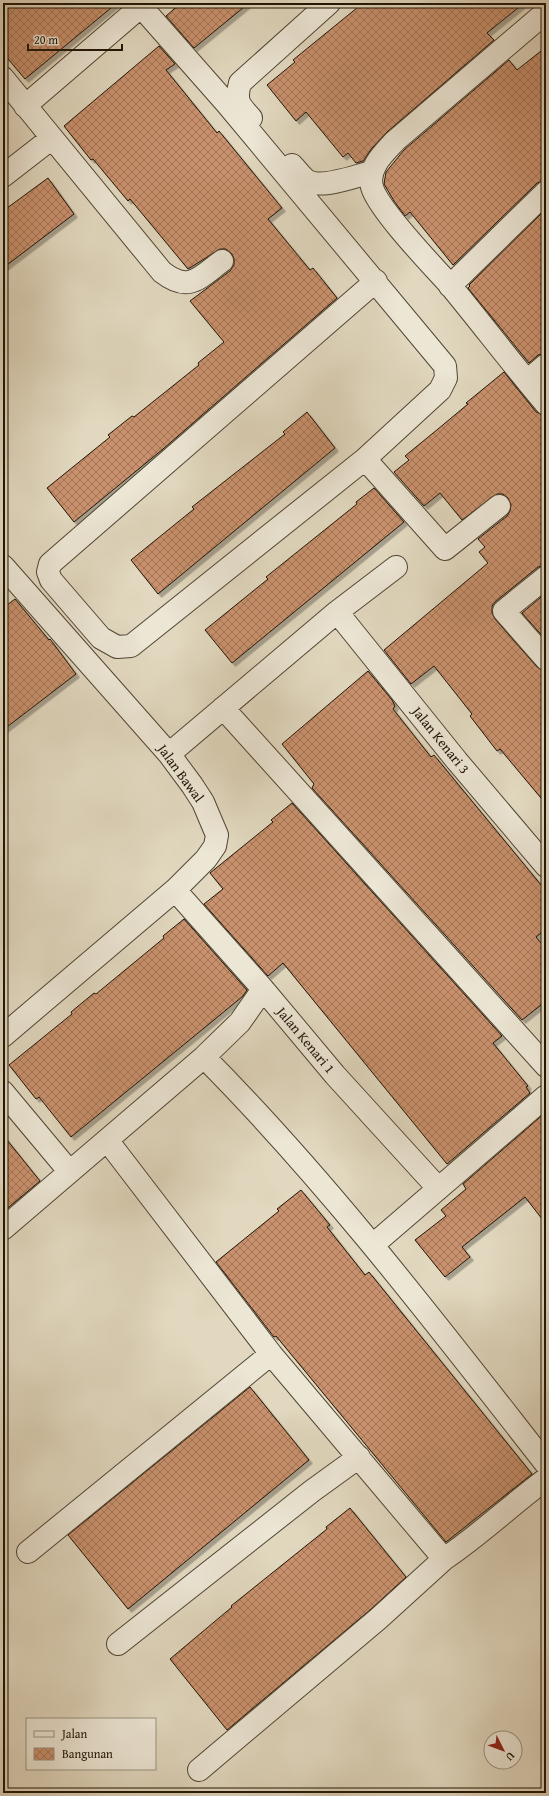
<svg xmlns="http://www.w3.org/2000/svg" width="549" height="1796" viewBox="0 0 549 1796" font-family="'Gentium Book Plus',serif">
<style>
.building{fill:url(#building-cross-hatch);stroke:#1f1405;filter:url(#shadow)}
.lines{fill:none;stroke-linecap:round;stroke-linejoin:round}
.minor-casing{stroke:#504534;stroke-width:24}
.minor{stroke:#ece6d5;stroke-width:22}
.labels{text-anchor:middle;stroke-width:3;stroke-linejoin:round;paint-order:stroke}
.street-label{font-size:14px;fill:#1f1405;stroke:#ece6d5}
</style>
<defs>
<pattern id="building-cross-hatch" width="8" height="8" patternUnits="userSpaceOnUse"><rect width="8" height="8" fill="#c9916d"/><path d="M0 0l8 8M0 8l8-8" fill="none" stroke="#a37558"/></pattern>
<filter id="shadow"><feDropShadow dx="3.5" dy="3.5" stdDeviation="0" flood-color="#0004"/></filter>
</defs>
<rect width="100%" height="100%" fill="#e1d8bf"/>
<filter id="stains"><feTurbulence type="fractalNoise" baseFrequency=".005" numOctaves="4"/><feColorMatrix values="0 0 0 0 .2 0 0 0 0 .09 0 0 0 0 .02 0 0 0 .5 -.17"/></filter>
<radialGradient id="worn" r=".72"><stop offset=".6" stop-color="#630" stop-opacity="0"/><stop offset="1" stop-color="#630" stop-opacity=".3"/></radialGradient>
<path class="building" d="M3,3H117L25,79L3,53Z
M181,3H249L194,48L166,16Z
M363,3H524L487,33L494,40L387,132L372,148L363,161L356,163L348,153L343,157L306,112L296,121L267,85L295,62L293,60Z
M159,46L175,64L166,70L217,133L219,131L282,208L268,219L310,270L313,268L337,298L163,449L74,522L47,488L110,437L108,435L132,416L134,417L199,365L198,363L224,342L190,301L230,271L234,265V259L232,254L226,249H220L188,269L130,199L128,201L93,159L91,160L64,126Z
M546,47V180L537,183L453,265L410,212L405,216L394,201L384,184L386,172L404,150L509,60L517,70Z
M48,178L74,214L3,268V211Z
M546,209V353L538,355L529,363L468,288L470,286L469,285Z
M504,372L536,412L546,416V565L538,567L496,601L492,606V613L495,619L537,667L546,671V804L500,749L497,751L470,716L472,714L434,666L411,684L384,650L488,563L479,552L485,547L478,539L507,516L510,511L511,505L508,498L503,494H497L462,520L440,493L424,506L394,472L409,460L405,456L438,429L468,404L466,403Z
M307,412L335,448L158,594L131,560L194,509L192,507L285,434L283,432Z
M374,488L404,522L232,663L205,630L268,579L266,577L357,504L356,502Z
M546,593V640L522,613Z
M15,599L49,640L50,639L76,674L3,730V608Z
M368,671L392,700L395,706L393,709L431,757L434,755L546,891V929L536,937L546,949V1001L522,1020L312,788L314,784L282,744Z
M292,803L502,1036L493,1043L528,1086L526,1087L530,1093L447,1164L283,963L268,976L204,904L223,889L210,873L273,822L271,820Z
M184,919L247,990L243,996L220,1015L71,1137L39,1097L36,1099L9,1065L72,1014L71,1012L94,993L96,994L164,938L163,936Z
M546,1112V1224L525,1197L462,1247L470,1257L445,1277L415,1240L446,1216L441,1210L466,1189L463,1184Z
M3,1135L40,1181L3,1212Z
M301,1190L330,1225L327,1227L365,1275L369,1272L532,1474L446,1542L276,1336L274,1337L216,1262L279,1211L277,1209Z
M250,1387L309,1460L128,1609L68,1535Z
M350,1508L406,1577L370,1610L227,1730L170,1659L232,1607L231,1606L327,1529L326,1527Z"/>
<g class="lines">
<defs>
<path id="minor" d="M138,3L227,104L445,366L446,378L440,390L365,459L131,646L117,647L101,638L51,580L48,572L50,564L376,281
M546,12L395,141C384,153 367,168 372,187C378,209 431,264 449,284C482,324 513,365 546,404
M3,78L162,272C189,293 199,278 222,261
M25,106L145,3
M251,118C239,105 235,101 240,83L329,3
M292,165C296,169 300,175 305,179C319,191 354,176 372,172
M3,176L52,138
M450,286L546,192
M527,381L546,365
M365,459L445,549L499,506
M3,566L169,754L192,785L203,802L217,835L215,846L206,859L175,890L3,1036
M546,577L504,611L546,659
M337,612L457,761L546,866
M223,708L546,1066
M169,754L337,612L396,567
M175,890L263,989L335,1075L438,1188
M204,1057C329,1183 437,1325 546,1464
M3,1092L69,1171
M107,1140L271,1354
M3,1229L204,1057L240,1022L263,989
M374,1244L546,1096
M28,1552L271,1354L444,1559C480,1535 511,1505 546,1479
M118,1644L312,1491L359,1457
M199,1770L378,1619L444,1559"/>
</defs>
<use href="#minor" class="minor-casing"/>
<use href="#minor" class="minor"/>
</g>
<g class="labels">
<g class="street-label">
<text transform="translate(441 740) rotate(51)" y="5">Jalan Kenari 3</text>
<text transform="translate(181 773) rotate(54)" y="5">Jalan Bawal</text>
<text transform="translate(306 1040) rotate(50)" y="5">Jalan Kenari 1</text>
</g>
</g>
<rect width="549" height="1796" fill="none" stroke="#e1d8bf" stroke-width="16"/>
<rect x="4" y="4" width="541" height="1788" fill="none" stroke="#1f1405" stroke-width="2"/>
<rect x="8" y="8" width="533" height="1780" fill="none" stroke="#1f1405"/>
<rect x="26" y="1718" width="130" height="52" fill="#ece6d5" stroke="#9a9282"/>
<rect x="34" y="1731" width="20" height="6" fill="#ece6d5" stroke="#9a9282"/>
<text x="62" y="1738" font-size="12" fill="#1f1405">Jalan</text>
<rect x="34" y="1748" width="20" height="12" fill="url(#building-cross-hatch)" stroke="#9a9282"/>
<text x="62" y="1758" font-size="12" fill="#1f1405">Bangunan</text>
<g transform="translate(503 1750) rotate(132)"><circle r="19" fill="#ece6d5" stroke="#9a9282"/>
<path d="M0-3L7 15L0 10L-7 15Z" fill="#8f2418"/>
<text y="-6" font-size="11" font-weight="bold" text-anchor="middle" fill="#1f1405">U</text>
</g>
<path d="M28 44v6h94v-6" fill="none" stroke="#1f1405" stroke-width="2"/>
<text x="34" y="44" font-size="12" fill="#1f1405" stroke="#ece6d5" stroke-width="3" paint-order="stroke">20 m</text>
<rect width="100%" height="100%" filter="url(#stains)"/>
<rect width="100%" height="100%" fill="url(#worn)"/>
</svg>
